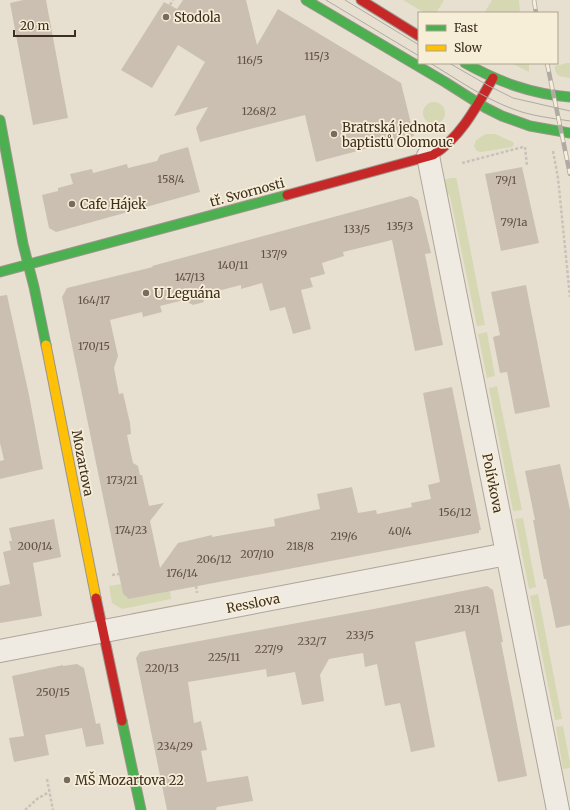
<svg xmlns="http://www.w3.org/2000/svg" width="570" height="810" viewBox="0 0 570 810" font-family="Merriweather,serif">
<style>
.green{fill:#d6d7b3}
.building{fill:#cbbfb2}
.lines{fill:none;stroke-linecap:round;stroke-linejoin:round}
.street-casing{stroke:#ada599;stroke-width:24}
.fast-casing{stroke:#9c958a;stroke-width:11}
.slow-casing{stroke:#9c958a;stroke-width:11}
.jam-casing{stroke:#9c958a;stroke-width:11}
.path{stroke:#c8c2b9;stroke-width:2.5;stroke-dasharray:3 2;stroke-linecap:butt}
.street{stroke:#efebe3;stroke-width:22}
.fast{stroke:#4caf50;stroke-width:9}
.slow{stroke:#ffc107;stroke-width:9}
.jam{stroke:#c62828;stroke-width:9}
.tram{stroke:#afaaa2;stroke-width:1}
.rail-casing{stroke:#afaaa2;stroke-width:4.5}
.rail{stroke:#f7eed8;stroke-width:3;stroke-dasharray:9;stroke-linecap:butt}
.poi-dot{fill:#786c5e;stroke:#f7eed8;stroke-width:1.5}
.labels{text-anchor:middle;stroke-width:3.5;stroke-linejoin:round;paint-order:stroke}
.number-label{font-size:11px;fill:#605244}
.poi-label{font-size:13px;fill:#3d2e20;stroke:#f7eed8;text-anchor:start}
.street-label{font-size:13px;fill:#3d2e20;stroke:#f7eed8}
</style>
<rect width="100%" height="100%" fill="#e7e0d1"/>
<path class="green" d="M403,0H444L436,13H425Z
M492,0H519L520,13H484Z
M511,63H529V72Z
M567,63H570V78C561,76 554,77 555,66Z
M423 113a11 11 0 1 1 22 0a11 11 0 1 1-22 0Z
M486,134H495L513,142L514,144L512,147L481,152L477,151L474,146L476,140Z
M451,178H456L457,181L485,325L477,326L450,196L443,190L440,181Z
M487,332L495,376L487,378L478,334Z
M497,386L522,510L513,511L489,388Z
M523,518L536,587L529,589L515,519Z
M121,584L123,594L129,599L170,591L171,599L122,609L112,603L109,586Z
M538,594L562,719L555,720L530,596Z
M196,601L197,605L132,617L131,613Z
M563,726L570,763V768L563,769L556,727Z"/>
<path class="building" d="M23,0H46L68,118L33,125L10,3Z
M183,0H246L257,45L278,9L401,83L414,136L316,162L305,115L200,142L196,128L208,107L174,116L205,62L178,45L152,88L121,70L164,2L177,9Z
M188,147L200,192L56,232L49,228L42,195L58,191V188L73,184L70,174L92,169L93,173L127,164L128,168L157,161L160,155Z
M522,167L539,243L501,251L485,174Z
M411,196L418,200L431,253L425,254L443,345L415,351L392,240L343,252L344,256L322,263L325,274L310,278L313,287L301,290L311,329L293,334L285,307L270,311L262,283L241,289V285L202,295L204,302L193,305L184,300L160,306L162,312L143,317L142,312L110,320L118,356L114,368L119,394L123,393L130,423L131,434L127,435L131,454L133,463L138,466L140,475H142L149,506L164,503L150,521L160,568L178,543L212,535V537L275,526L274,519L320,509L317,494L352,487L358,513L376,510L377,514L412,507L411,503L431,499L428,485L440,482L423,393L452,387L481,530H479V533L129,599L123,594L62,297L67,288L153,267L152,266Z
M526,285L550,407L515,414L507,372L500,373L493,337L500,335L491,292Z
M7,295L29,395L43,469L0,479V461L4,460L0,443V296Z
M560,464L570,510V625L556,628L546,579H544L533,520H535L525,471Z
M54,519L61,557L33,563L42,616L0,623V586L10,584L3,552L11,550L9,541H12L9,528Z
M487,586L493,590L503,642H501L527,776L498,782L465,631L415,642L435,747L411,752L400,703L385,706L377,664L365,667L363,653L329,659L320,675L324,701L302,705L295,672L267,677L266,669L188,682L194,723L201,721L207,750L201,751L207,782L248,776L253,801L217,807L216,810H167L136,658L140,652L384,607Z
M77,664L84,668L96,724L100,723L104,744L86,747L82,728L45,735L49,755L14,762L9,738L24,736L12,676L63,665V666Z"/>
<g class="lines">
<defs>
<path id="street" d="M428,156L558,810
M0,651L507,554"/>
<path id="fast" d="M306,0L445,82L486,108L502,116L530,126L570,133
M465,63C499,82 531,94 570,97
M0,120L23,244L34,287L46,345
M0,272L287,195
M122,721L141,810"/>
<path id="slow" d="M46,345L96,598"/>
<path id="jam" d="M361,0L419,36
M287,195L433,155C461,137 477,106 493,78
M96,598L122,721"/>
</defs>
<use href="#street" class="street-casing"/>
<use href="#fast" class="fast-casing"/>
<use href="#slow" class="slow-casing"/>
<use href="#jam" class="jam-casing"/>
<path class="path" d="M170,5L173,0
M525,147L527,166
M553,151L558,178L570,297
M462,163L523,147
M112,575L119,574
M196,586L197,593
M47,779L53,810
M25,810L37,799L49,792"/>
<use href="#street" class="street"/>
<use href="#fast" class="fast"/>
<use href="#slow" class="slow"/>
<use href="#jam" class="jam"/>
<path class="tram" d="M326,0L419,56
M345,0L419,45
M430,63C457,79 483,98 513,109C531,116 551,118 570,121
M449,63L489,86L513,98L570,111"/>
<defs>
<path id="rail" d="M534,0L536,13
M547,63L570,174"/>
</defs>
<use href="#rail" class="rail-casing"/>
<use href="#rail" class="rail"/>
</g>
<g class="poi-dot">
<circle cx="166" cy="17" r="4"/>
<circle cx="334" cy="134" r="4"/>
<circle cx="72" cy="204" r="4"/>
<circle cx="146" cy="293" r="4"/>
<circle cx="67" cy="780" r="4"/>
</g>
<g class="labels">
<g class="number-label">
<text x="317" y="60">115/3</text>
<text x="250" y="64">116/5</text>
<text x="259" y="115">1268/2</text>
<text x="171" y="183">158/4</text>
<text x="506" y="184">79/1</text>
<text x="514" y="226">79/1a</text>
<text x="400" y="230">135/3</text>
<text x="357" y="233">133/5</text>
<text x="274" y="258">137/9</text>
<text x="233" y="269">140/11</text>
<text x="190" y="281">147/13</text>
<text x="94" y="304">164/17</text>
<text x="94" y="350">170/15</text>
<text x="122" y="484">173/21</text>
<text x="455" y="516">156/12</text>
<text x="131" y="534">174/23</text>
<text x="400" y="535">40/4</text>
<text x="344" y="540">219/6</text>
<text x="35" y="550">200/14</text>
<text x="300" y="550">218/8</text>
<text x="257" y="558">207/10</text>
<text x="214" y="563">206/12</text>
<text x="182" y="577">176/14</text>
<text x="467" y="613">213/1</text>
<text x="360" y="639">233/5</text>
<text x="312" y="645">232/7</text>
<text x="269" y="653">227/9</text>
<text x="224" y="661">225/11</text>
<text x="162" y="672">220/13</text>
<text x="53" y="696">250/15</text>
<text x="175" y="750">234/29</text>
</g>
<g class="poi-label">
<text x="174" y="22">Stodola</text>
<text x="342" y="132">Bratrská jednota<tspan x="342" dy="15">baptistů Olomouc</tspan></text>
<text x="80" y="209">Cafe Hájek</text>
<text x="154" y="298">U Leguána</text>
<text x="75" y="785">MŠ Mozartova 22</text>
</g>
<g class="street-label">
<text transform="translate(247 192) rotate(-15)" y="5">tř. Svornosti</text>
<text transform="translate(83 463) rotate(79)" y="5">Mozartova</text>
<text transform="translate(493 483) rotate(79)" y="5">Polívkova</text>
<text transform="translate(253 603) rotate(-11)" y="5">Resslova</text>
</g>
</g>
<rect x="418" y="12" width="140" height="52" fill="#f7eed8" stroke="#ada18e"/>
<rect x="426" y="25" width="20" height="6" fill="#4caf50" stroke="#ada18e"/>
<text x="454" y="32" font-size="12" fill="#3d2e20">Fast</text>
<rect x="426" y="45" width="20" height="6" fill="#ffc107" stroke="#ada18e"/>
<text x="454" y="52" font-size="12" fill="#3d2e20">Slow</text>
<path d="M14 30v6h61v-6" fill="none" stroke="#3d2e20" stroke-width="2"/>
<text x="20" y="30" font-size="12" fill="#3d2e20" stroke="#f7eed8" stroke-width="3" paint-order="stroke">20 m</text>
</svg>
